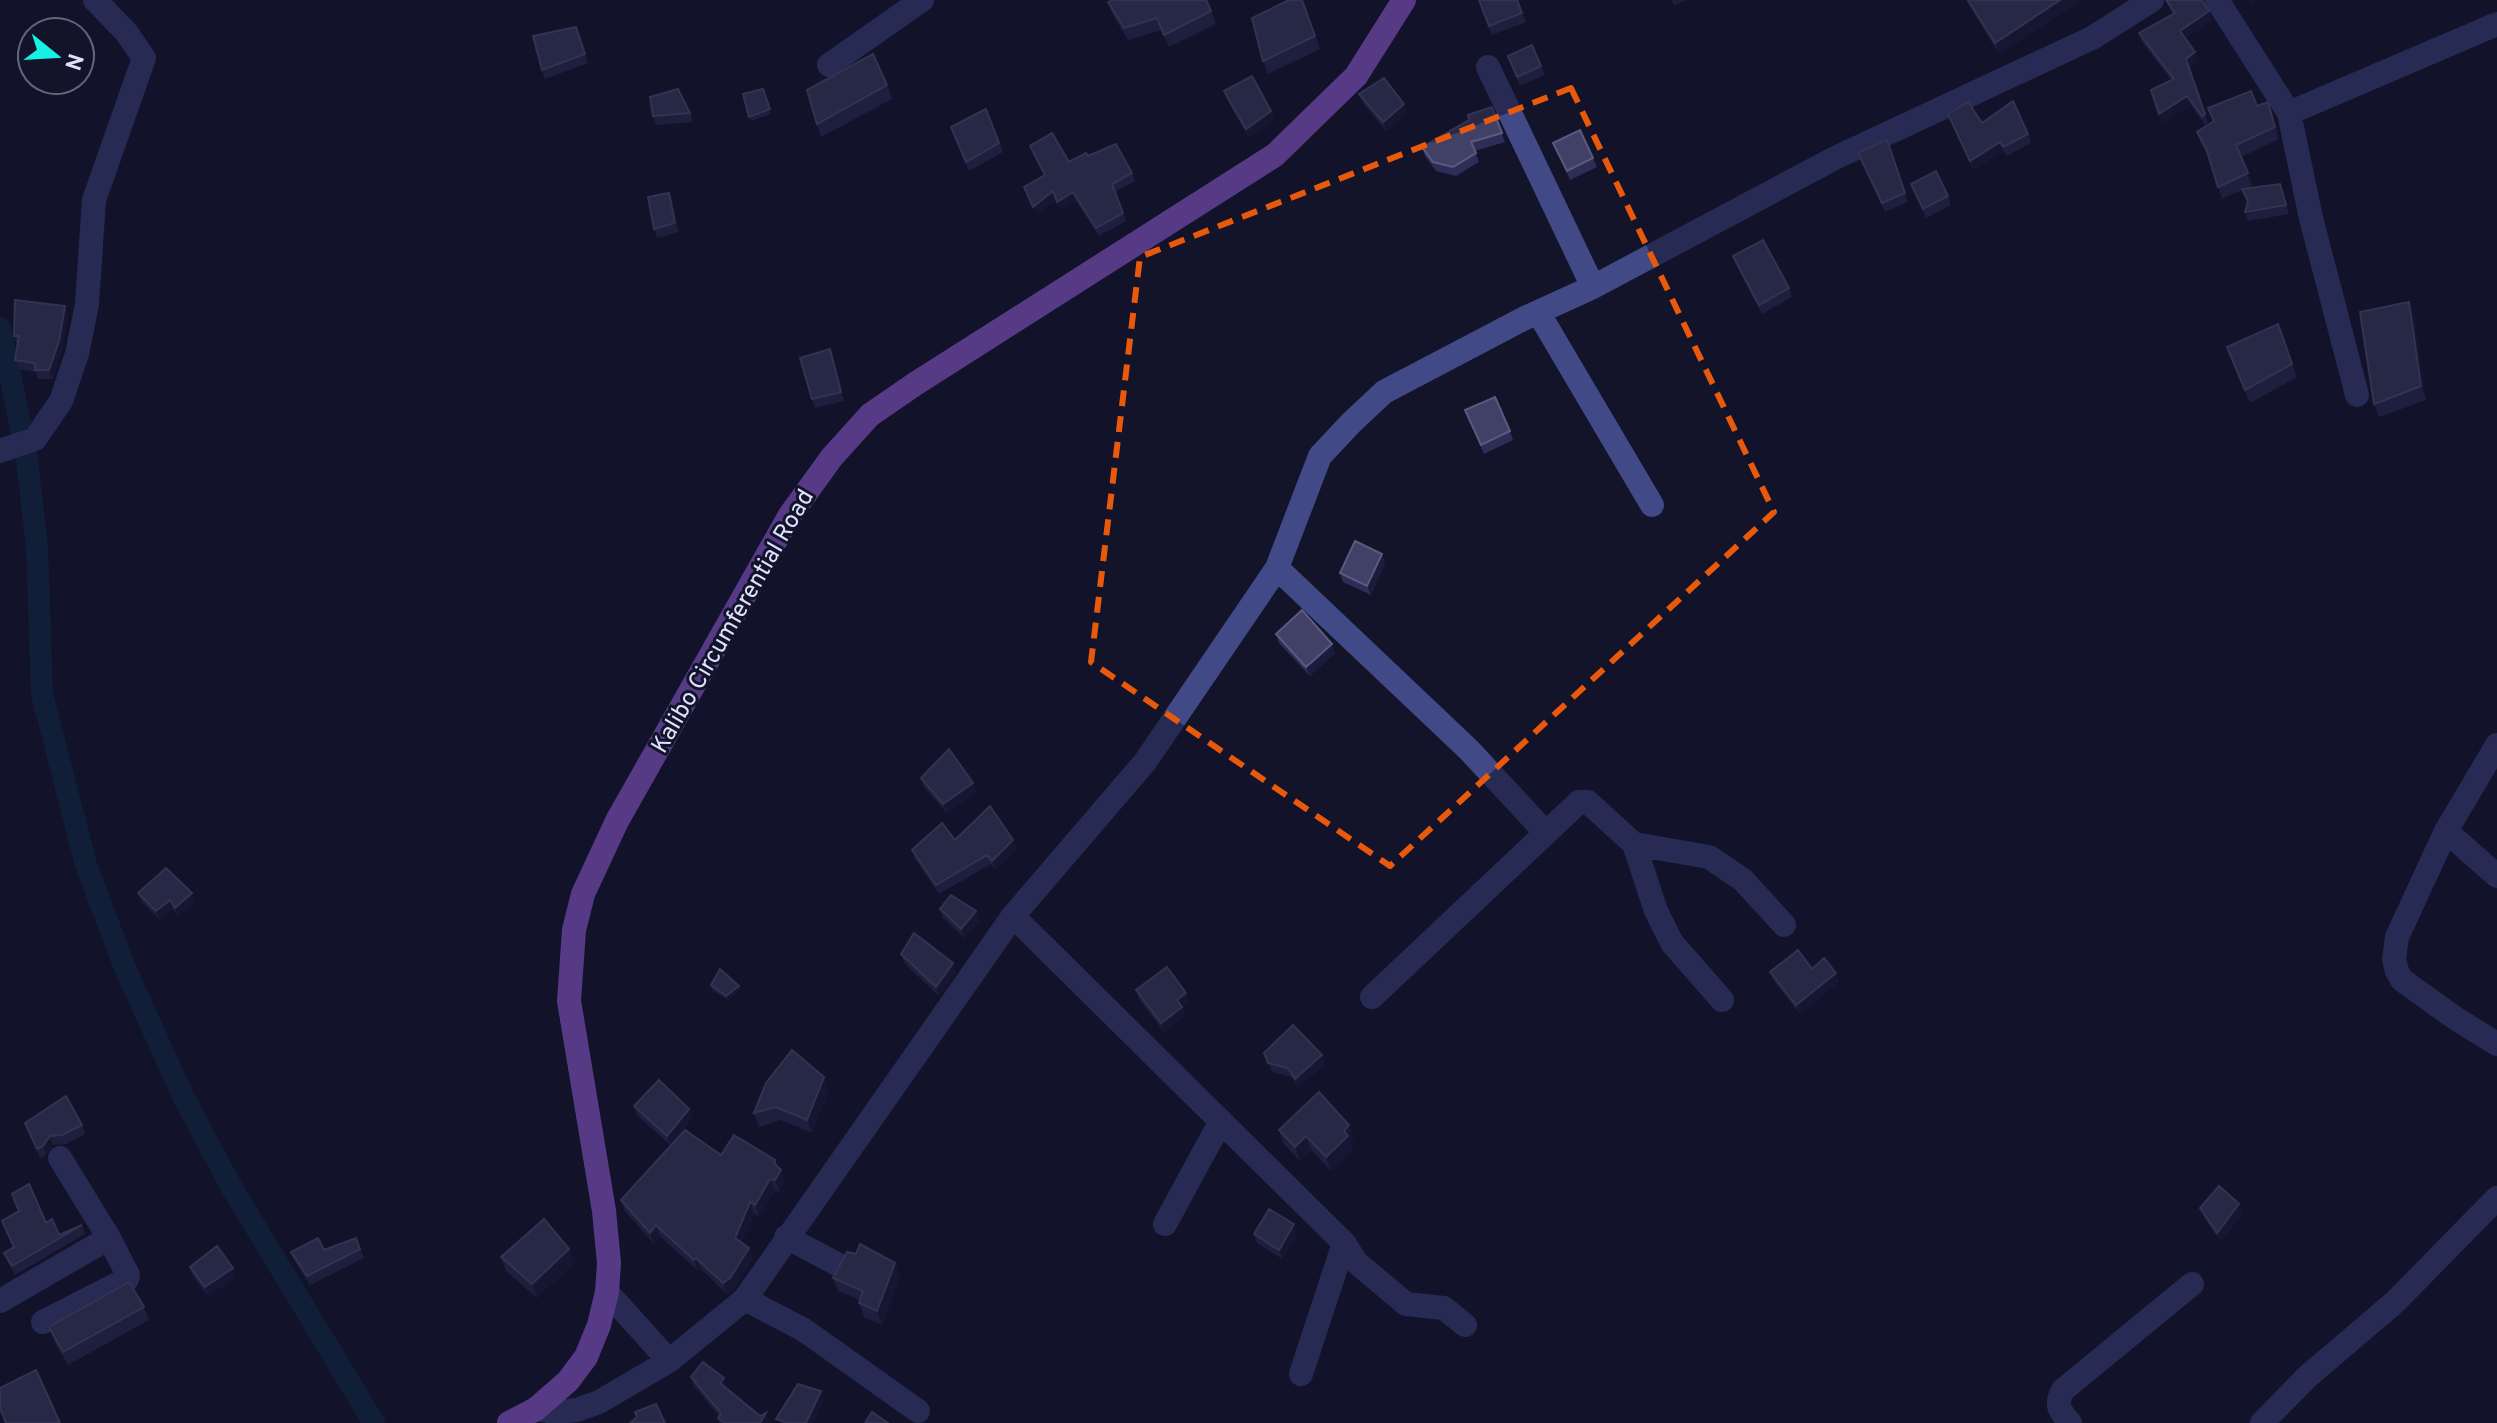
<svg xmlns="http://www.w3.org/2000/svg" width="2497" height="1423" viewBox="0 0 2497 1423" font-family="Overpass,sans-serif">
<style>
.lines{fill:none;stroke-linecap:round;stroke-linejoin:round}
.canal{stroke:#0f2d48;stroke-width:22}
.minor{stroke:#414a86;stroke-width:24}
.major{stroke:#ab6cf6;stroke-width:24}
.wall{fill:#2e2d57}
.shaded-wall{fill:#1b1b3d}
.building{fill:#414168;stroke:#5a5a80;stroke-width:2}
.marked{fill:none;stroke:#e8590c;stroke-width:6;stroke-dasharray:16 10;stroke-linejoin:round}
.labels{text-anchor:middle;stroke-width:6;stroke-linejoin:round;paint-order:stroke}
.street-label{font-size:24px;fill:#dee0fd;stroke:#13132a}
</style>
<rect width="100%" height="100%" fill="#13132a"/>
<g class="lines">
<path class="canal" d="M0,328L23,437
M26,453L37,546L42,694L86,865L125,968L184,1098L232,1188L374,1423"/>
<path class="minor" d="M2217,0L2289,113L2311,218L2357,395
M829,65L922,0
M1488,67L1593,287
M2289,113L2497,24
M1538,312L1652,505
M0,451L35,439L61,401L77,354L87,304L94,200L144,58L126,32L95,0
M1277,568L1469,750L1546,833L1579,802H1588L1634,844L1709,857L1743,880L1784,925
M2497,745L2446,831L2397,937L2394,959L2397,971L2402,980L2455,1018L2497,1044
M2446,831L2497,876
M1634,844L1656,911L1672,943L1722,1000
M1013,916L1344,1243L1356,1262L1406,1304L1444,1308L1465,1325
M1372,997L1546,833
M1165,1224L1221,1121
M786,1237L837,1264
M607,1292L669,1361
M745,1299L804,1330L918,1411
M0,1301L109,1238
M43,1322L127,1279L128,1275L109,1238L60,1158
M1301,1374L1344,1243
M536,1409L555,1412L577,1410L599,1402L669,1361L745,1299L1013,916L1145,762L1277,568L1320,456L1351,423L1384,392L1527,317L1593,287L1835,158L2092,38L2152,0
M2070,1423C2059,1410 2055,1405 2063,1390L2192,1284
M2262,1423L2307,1377L2395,1302L2497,1198"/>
<path class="major" d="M509,1423L536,1409L568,1381L586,1357L599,1325L607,1292L609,1263L604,1211L569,1001L574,930L583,894L617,821L790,515L832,457L870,415L915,384L1275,155L1356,76L1404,0"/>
</g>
<path class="wall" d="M1302,0L1320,49L1268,74L1263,61Z
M1479,0H1517L1526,22L1492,35Z
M1672,0H1687L1674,5Z
M1966,0H2083L1999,54Z
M2165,0H2202L2212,20L2185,39L2198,61L2189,68L2208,123L2205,125L2191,105L2163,123L2171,80L2142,42L2139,33L2173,14Z
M1108,2L1211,11L1216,24L1169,47L1162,30L1128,40L1113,15Z
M576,27L588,63L545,79L542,70Z
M1508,56L1541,66L1545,75L1520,86Z
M887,85L892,99L821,137L817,124Z
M763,89L771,114L751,121L743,94Z
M1224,91L1271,111L1274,120L1249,138L1227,100Z
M1359,94L1404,104L1407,113L1386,131L1363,103Z
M2268,102L2279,139L2241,157L2252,185L2246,188L2280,184L2289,214L2248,221L2245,212L2248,203L2242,190L2222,199L2209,157L2201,144L2197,132Z
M1492,107L1505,142L1475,151L1479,162L1456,176L1436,171L1425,156L1422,147Z
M986,109L1003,152L969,171L951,127Z
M690,113L693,122L656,125L653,116Z
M1948,114L2028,134L2031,143L2007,156L2004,151L1973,170Z
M1887,140L1908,202L1885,212L1858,153Z
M1553,143L1593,158L1597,167L1570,180Z
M1030,146L1069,162L1088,156L1132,173L1135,181L1115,192L1126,221L1099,236L1076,201L1060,210L1056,200L1037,215L1024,187L1044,176Z
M1911,184L1948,196L1951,205L1926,218Z
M669,193L673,202L679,232L657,238L654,229Z
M1733,256L1789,288L1792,297L1762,314L1736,265Z
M2409,302L2414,315L2426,400L2379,417L2374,404Z
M68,315L62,350L53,379H38L36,372L19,369L15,360L17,344L14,336Z
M2278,324L2297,377L2250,403L2227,347Z
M830,349L844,401L815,408L812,399Z
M1465,410L1510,431L1513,440L1484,454Z
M1382,554L1385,563L1371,595L1343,582L1340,573Z
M1276,634L1335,653L1310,676L1279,643Z
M921,778L977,792L947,813L924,787Z
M955,840L1017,849L995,870L991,864L939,894L915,859L912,850Z
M138,893L196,902L178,917L173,909L160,920L142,902Z
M940,909L980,920L964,938L943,918Z
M901,954L953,963L956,972L939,996L904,963Z
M1812,969L1836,973L1839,982L1800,1014L1774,981L1770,972Z
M711,985L739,986L740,990L728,1000L712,990Z
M1136,990L1189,1002L1182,1007L1185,1016L1164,1032L1139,999Z
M1264,1053L1325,1064L1298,1088L1292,1077L1272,1072Z
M829,1090L812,1133L781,1120L759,1127L754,1113Z
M634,1106L689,1109L692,1118L670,1145L637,1115Z
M25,1123L82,1125L85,1134L66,1144L53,1145L46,1155L40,1158Z
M1349,1125L1354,1138L1351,1142L1353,1149L1331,1171L1311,1150L1300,1161L1284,1144L1279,1130Z
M721,1155L775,1160L785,1181L779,1192L775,1190L759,1217L754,1214L742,1242L753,1259L734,1289L727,1294L701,1269L698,1271L660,1236L654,1244L625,1211L621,1200Z
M2239,1204L2243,1213L2221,1242L2204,1217L2200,1208Z
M46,1223L59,1235L82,1225L85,1234L15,1275L8,1262L4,1253Z
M1298,1233L1282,1259L1257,1243L1254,1234Z
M356,1238L364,1258L310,1285L295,1261L291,1252L324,1250Z
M501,1257L574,1263L537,1298L506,1271Z
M895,1263L900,1277L882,1325L864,1317L859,1303L860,1300L838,1291L833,1278Z
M190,1267L236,1277L208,1296L193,1276Z
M144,1307L149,1320L68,1365L54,1341L49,1327Z
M691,1377L727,1387L726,1388L760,1416L769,1422L768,1423H719L718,1418L719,1416L694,1386Z"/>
<path class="shaded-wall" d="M2060,0H2083L1999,54L1995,43Z
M2249,0H2261L2251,6Z
M2209,11L2212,20L2183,40L2180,31Z
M2195,52L2198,61L2189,68L2208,123L2186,59Z
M2187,96L2191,105L2163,123L2159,114Z
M1404,104L1407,113L1386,131L1383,122Z
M1271,111L1274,120L1249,138L1246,129Z
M2000,142L2004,151L1973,170L1970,161Z
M1053,191L1056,200L1037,215L1033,207Z
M1073,192L1076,201L1060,210L1057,202Z
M669,193L673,202L679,232L675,223Z
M2409,302L2414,315L2426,400L2421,386Z
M65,306L68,315L62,350L53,379L49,370Z
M1382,554L1385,563L1371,595L1367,586Z
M1332,644L1335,653L1310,676L1306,667Z
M973,783L977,792L947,813L943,804Z
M1013,840L1017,849L995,870L992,861Z
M192,893L196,902L178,917L175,908Z
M170,900L173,909L160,920L156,911Z
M976,911L980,920L964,938L961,929Z
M953,963L956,972L939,996L936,987Z
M1836,973L1839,982L1800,1014L1796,1005Z
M739,986L740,990L728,1000L726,996Z
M1186,993L1189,1002L1180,1009L1177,1000Z
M1182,1007L1185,1016L1164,1032L1161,1023Z
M1322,1055L1325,1064L1298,1088L1295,1079Z
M824,1077L829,1090L812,1133L807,1120Z
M689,1109L692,1118L670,1145L667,1136Z
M1349,1125L1354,1138L1351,1142L1353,1149L1331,1171L1326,1157L1344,1131Z
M50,1136L53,1145L46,1155L43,1146Z
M1306,1136L1311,1150L1300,1161L1295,1147Z
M781,1170L785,1181L779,1192L775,1180Z
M770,1179L775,1190L759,1217L755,1205Z
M750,1202L754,1214L739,1249L735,1238Z
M2239,1204L2243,1213L2221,1242L2217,1233Z
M1294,1224L1298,1233L1282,1259L1279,1250Z
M656,1225L660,1236L654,1244L650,1233Z
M749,1248L753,1259L734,1289L727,1294L723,1283Z
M569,1249L574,1263L537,1298L532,1284Z
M696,1258L701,1269L698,1271L694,1260Z
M895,1263L900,1277L882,1325L877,1311Z
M233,1268L236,1277L208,1296L205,1287Z
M724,1378L727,1387L724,1392L720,1383Z
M821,1391L824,1400L813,1423H806Z
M766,1413L769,1422L768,1423H760Z"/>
<path class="building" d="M1113,0H1206L1211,11L1164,35L1157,18L1124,28L1108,2Z
M1289,0H1302L1315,36L1263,61L1252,18Z
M1479,0H1517L1522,13L1489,26Z
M1968,0H2060L1995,43Z
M2166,0H2202L2209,11L2180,31L2195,52L2186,59L2205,114L2202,116L2187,96L2159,114L2151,90L2174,79L2139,33L2175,13Z
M576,27L585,54L542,70L533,36Z
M1532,45L1541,66L1517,77L1508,56Z
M873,54L887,85L817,124L807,90Z
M1252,76L1271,111L1246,129L1224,91Z
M1384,78L1404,104L1383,122L1359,94Z
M678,89L690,113L653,116L650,97Z
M763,89L770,109L749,117L743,94Z
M2251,91L2257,106L2268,102L2275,127L2236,145L2248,173L2218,187L2206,148L2197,132L2214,121L2208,108Z
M2013,101L2028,134L2003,147L2000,142L1970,161L1948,114L1968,102L1982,123Z
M1492,107L1502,133L1471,142L1476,153L1453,167L1433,162L1422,147L1469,120L1468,115Z
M986,109L999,143L966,162L951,127Z
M1580,130L1593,158L1567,171L1553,143Z
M1052,133L1069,162L1086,153L1088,156L1116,144L1132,173L1112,184L1123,213L1096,228L1073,192L1057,202L1053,191L1033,207L1024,187L1045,175L1030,146Z
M1887,140L1905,193L1882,203L1858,153Z
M1936,171L1948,196L1923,209L1911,184Z
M2280,184L2286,205L2245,212L2248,201L2242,189Z
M669,193L675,223L654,229L648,197Z
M1763,240L1789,288L1759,305L1733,256Z
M15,300L65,306L59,341L49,370H35V363L15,360L19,336H14Z
M2409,302L2421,386L2374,404L2360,312Z
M2278,324L2292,364L2245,390L2227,347Z
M830,349L841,392L812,399L800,358Z
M1495,397L1510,431L1481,445L1465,410Z
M1355,541L1382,554L1367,586L1340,573Z
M1302,610L1332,644L1306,667L1276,634Z
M949,749L973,783L943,804L921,778Z
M990,806L1013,840L992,861L987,855L936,885L912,850L942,823L955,840Z
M166,868L192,893L175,908L170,900L156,911L138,893Z
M951,895L976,911L961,929L940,909Z
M914,933L953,963L936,987L901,954Z
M1798,950L1812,969L1824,958L1836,973L1796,1005L1770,972Z
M1167,967L1186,993L1177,1000L1182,1007L1161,1023L1136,990Z
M720,969L739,986L726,996L711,985Z
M1293,1025L1322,1055L1295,1079L1288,1068L1268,1063L1264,1053Z
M792,1050L824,1077L807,1120L776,1107L754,1113L766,1083Z
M659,1080L689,1109L667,1136L634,1106Z
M1319,1092L1349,1125L1344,1131L1348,1136L1326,1157L1306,1136L1295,1147L1279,1130Z
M66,1096L82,1125L62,1135L50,1136L43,1146L37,1149L25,1123Z
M685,1130L721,1155L734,1135L775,1160L774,1163L781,1170L775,1180L770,1179L755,1205L750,1202L735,1238L749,1248L730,1278L723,1283L696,1258L694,1260L656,1225L650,1233L621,1200Z
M29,1184L46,1223L52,1219L59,1235L82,1225L12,1266L4,1253L14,1247L2,1221L19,1211L12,1194Z
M2219,1186L2239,1204L2217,1233L2200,1208Z
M1269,1209L1294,1224L1279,1250L1254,1234Z
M544,1219L569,1249L532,1284L501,1257Z
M318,1238L324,1250L356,1238L360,1249L307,1276L291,1252Z
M860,1244L895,1263L877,1311L859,1303L863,1291L833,1278L847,1252L856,1254Z
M217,1246L233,1268L205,1287L190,1267Z
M129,1282L144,1307L63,1352L49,1327Z
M703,1362L724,1378L720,1383L760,1416L766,1413L760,1423H725L718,1418L721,1413L691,1377Z
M36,1370L60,1423H6L0,1408V1388Z
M798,1384L821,1391L806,1423H787L776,1419Z
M656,1404L665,1423H630L637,1417L635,1412Z
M872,1412L888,1423H865Z"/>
<path d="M0 0H2497V1423H0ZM1571,88L1774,512L1390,866L1091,662L1140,257Z" fill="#13132a" fill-opacity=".55" fill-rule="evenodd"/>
<path class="marked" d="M1571,88L1774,512L1390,866L1091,662L1140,257Z"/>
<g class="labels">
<g class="street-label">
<text transform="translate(732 621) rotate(-60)" y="8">Kalibo Circumferential Road</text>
</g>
</g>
<g transform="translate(56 56) rotate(108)"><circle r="38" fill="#13132a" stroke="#64657e" stroke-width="2"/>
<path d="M0-6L14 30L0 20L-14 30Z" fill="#16f1e3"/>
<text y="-12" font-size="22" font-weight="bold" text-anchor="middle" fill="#dee0fd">N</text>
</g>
</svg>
